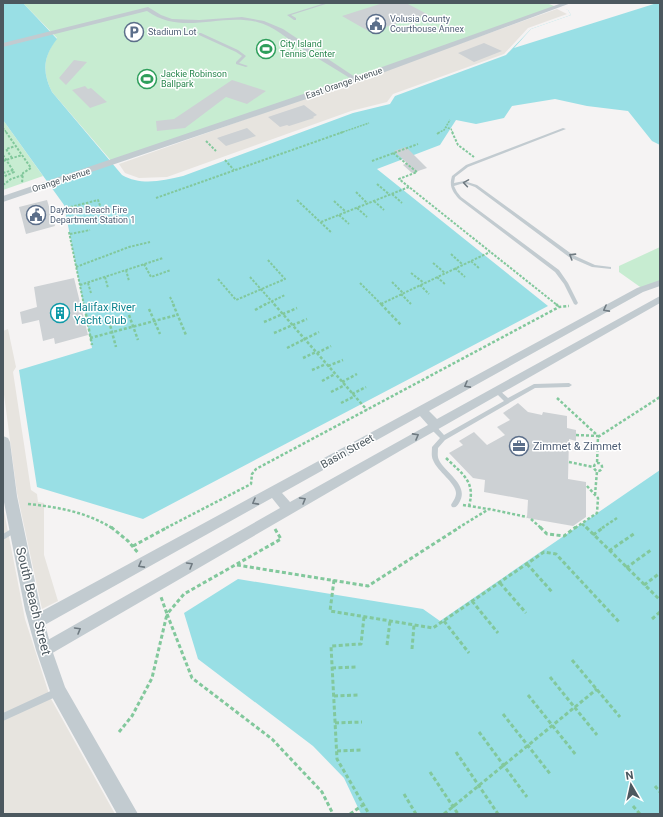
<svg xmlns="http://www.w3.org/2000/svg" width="663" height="817" viewBox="0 0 663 817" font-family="Roboto,sans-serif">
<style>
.commercial{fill:#e7e4df}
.green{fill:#c7ecd1}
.water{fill:#99dfe5}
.pier{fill:#f5f3f3}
.building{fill:#cdd1d4}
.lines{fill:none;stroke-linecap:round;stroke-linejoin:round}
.path-far3{stroke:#82c89c;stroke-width:1.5;stroke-dasharray:2 1;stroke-linecap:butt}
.path-far2{stroke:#82c89c;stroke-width:2;stroke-dasharray:2.5 1.5;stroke-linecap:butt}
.path-far1{stroke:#82c89c;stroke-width:2.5;stroke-dasharray:3 2;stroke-linecap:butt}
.path{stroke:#82c89c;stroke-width:3;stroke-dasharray:4 2.5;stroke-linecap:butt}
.service{fill:#c2cbd0;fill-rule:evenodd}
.minor{fill:#c2cbd0;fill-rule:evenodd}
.tertiary{fill:#c2cbd0;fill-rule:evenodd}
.oneway{stroke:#6f7a81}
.labels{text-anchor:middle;stroke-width:3;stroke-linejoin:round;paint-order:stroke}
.far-service-label{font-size:9px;fill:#4e5e75;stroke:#fff;text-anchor:start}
.far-leisure-label{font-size:9px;fill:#27864d;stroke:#fff;text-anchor:start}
.far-street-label{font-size:9px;fill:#4c585f;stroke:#fff}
.culture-label{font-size:11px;fill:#0d838f;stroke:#fff;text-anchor:start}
.service-label{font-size:11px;fill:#4e5e75;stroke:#fff;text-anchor:start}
.street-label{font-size:11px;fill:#4c585f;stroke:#fff}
.near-street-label{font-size:13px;fill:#4c585f;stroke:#fff}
</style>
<rect width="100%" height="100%" fill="#f5f3f3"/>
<path class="commercial" d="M557,9L567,14L528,28L504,54L393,94L387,102L351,111L167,177L139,178L125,173L119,164Z
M8,329L16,367L13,372L31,490L37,494L38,502L44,503V555L58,601L42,609L17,493L3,387V331Z
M3,506L25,619L50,697L115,814H3Z"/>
<path class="green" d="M23,3H551L558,6L113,163L52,92C42,72 43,57 57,38Z
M3,120L43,176L3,190Z
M660,247V283L643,289L619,272V266Z"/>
<path class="water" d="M3,3H23L57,39C43,57 42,72 52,92L122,175C141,186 162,181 183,176L353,113L390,104L395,96L506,55L531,29L571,15L568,10L551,3H660V145L652,141L628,111L587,106L555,99L512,106L504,118L476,124L456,120L440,145L377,169L548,306L143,519L37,487L19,370L92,348L64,205L3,120Z
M660,470V814H361L344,778L313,746L198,659L184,613L238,579L423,609L440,621Z"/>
<path class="pier" d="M551,3H657L514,48L531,29L571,15L568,10L562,9L549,4Z"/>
<path class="building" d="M383,3H406L427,14L370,32L342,16Z
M484,43L502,51L474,62L458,53Z
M74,60L87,62L66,85L59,78Z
M232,80L266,91L247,104L226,97L185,128L157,131L156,121L174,119Z
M85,86L88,89L91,88L107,102L90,108L72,90Z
M304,105L317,115L313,117L314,118L289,126L287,125L280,127L268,117Z
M247,128L256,136L226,146L217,138Z
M406,147L427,168L412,173L403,165L407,163L394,151Z
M47,200L55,226L26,234L19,207Z
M74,278L88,335L55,344L54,338L43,341L39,320L22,324L20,312L37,307L34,287Z
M518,403L528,412L542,415L543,412L567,416V428L576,430V441L569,439L568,479L586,482V517L573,526L527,518L528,500L484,492L485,480L473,478L449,453L463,445L459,441L474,432L487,445L505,435L497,427L510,420L503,413Z"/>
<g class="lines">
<path class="path-far3" d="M445,127L451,129L453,133
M3,128L7,133
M340,133L369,123
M438,133L444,130L450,120"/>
<path class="path-far2" d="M6,132L31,168L23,173L22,183
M452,132L458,145L474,157
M437,134L440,132
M206,141L216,151
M3,142V144
M393,153L417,172L399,179L557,305
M3,155L14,172L3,177
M12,158L6,149L16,146
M225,160L234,170
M3,161L22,155
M372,161L418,144
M3,173L13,170
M377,184L390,195
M3,185L11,179L23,175
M356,192L368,204
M392,194L402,203
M156,198L343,132
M297,200L332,233
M334,201L346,212
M374,201L384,210
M87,203L91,213
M357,208L367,217
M51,212L98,200L102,211
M339,215L349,224
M321,222L409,187
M69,232L84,305
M70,234L90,230
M451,254L463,265
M471,261L480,269
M433,263L445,273
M144,264L151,277L171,270
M76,267L129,247L150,242
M455,268L465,277
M126,270L129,281
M411,273L424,283
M105,277L108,288
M250,277L275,305
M437,277L446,285
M218,279L236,300L285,279L267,259
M392,282L403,293
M88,283L91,293
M360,283L382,305
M80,285L163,258
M420,285L429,294
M401,294L411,304
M170,297L174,305
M381,304L490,252
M264,305L285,295"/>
<path class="path-far1" d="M84,304L92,345
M173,304L186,335
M274,304L367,410
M381,304L401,325
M556,304L559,307
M149,309L160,334
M255,310L266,304
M129,315L138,340
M109,321L116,347
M264,322L297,308
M274,333L307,319
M90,338L177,315
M287,348L319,332
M317,353L331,346
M303,358L316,352
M328,366L343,360
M312,370L326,364
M322,381L335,374
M342,382L357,374
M331,392L345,385
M352,394L366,387
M557,398L598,436
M341,403L355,396
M576,435L598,436L597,464
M598,437L660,397
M446,458C462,474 476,481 469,506
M569,462L593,467
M594 467a4 4 0 1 1 8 0a4 4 0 1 1-8 0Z
M595,495L597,471
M28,504C58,507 86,512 112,528
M463,505L488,509
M531,519L541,528
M582,524L587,528
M166,528L251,484L252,474L256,469L559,307L569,306
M458,528L489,509L527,517
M575,528L597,513L598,498L586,485
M602,528L617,518"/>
<path class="path" d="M111,527L128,541L139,554
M540,527L547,534L564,536L576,527
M586,527L660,600
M275,529L281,539L184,594L167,614L192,678L272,739L322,792L333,814
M593,535L604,527
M133,546L168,527
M609,551L635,533
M527,564L553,593
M237,565L368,586L460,527
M626,568L651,550
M334,580L330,611L433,628L544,552L556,554L620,623
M500,583L526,613
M644,585L660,573
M472,601L498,633
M364,617L361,644L331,646L337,759L369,814
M652,619L660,612
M444,621L469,653
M387,645L390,621
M412,649L414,625
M572,660L620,717
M332,668L358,667
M550,677L597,735
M528,695L576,755
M334,696L360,695
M503,714L551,775
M335,723L362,722
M119,732L132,716L152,678L167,614L161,597
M479,732L527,797
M337,751L363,750
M456,752L498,814
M430,772L458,814
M655,786L660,792
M404,794L416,814
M633,806L640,814
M350,814L363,805
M444,814L597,689"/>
<path class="service" d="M325,3H329L291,15L296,18V20H294L287,15Z
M199,33H201L238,50L246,56L239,63L248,66L246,67L236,64V62L242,56L236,52L199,35Z
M563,128L566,129L468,167L455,177L454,183L464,181L477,185L573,255L595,265L611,267V269L592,267L569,257L475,187L464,183L454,186L457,192L461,197L559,270L568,283L578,303L576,305L574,304L564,284L555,272L459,199C452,191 449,186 452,176L466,165Z
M569,383L572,385L569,387L535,388L445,440L438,448C438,452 437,456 439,460C446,474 470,485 459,503C457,506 456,508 452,507L451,505C453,501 456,498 456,493C456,483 437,471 433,460C431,456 432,451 432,447L440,438L431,429L430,427L431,425H435L444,435L504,401L493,390L496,388L498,389L508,398L534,384Z
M16,526L18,527L19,529L18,531L3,540V534Z
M57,688L60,689L61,692L60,695L3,721V713Z"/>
<path class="minor" d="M148,7L161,15L172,19L199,20L242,17L264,21L283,29L358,79L353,80C336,69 318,59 301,48C287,38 273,26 257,22C218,13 183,36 147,11L3,47V43Z
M660,280V286L643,292L429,411L437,419L660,296V303L405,448L49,655L44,657L39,655L37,650L39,645L280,508L272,498L41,627L36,629L31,627L29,622L31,617L637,288ZM420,416L428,425L290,502L282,493Z"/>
<path class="tertiary" d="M562,3H571L374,76L3,202V196L368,72Z
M3,436L8,438L10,442L17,496L41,610L52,650L65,687L138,814H117L52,697L36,650L25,610L3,497Z"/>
</g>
<defs><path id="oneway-chevron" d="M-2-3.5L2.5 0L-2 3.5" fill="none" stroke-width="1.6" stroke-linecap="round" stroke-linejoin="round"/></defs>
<g class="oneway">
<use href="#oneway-chevron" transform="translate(466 183) rotate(-171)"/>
<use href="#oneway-chevron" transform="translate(572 256) rotate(-148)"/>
<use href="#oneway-chevron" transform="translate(606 309) rotate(152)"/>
<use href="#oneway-chevron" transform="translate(467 385) rotate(151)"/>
<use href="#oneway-chevron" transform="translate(416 436) rotate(-29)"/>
<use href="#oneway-chevron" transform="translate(303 500) rotate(-30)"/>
<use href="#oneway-chevron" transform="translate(255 502) rotate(151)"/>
<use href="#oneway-chevron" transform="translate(141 565) rotate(151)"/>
<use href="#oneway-chevron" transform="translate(190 565) rotate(-30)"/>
<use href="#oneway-chevron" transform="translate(78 630) rotate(-30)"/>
</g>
<defs>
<symbol id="civic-ring" viewBox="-11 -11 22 22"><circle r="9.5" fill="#fff" stroke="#5c6f8a" stroke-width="1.5"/><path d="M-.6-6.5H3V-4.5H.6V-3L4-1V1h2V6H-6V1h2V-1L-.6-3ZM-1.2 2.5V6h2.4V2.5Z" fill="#5c6f8a"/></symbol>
<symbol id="parking-ring" viewBox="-11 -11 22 22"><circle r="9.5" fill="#fff" stroke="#5c6f8a" stroke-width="1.5"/><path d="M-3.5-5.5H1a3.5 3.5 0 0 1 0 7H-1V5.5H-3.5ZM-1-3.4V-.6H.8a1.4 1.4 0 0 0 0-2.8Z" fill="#5c6f8a"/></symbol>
<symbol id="stadium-ring" viewBox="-11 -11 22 22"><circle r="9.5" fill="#fff" stroke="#2e9e5b" stroke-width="1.5"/><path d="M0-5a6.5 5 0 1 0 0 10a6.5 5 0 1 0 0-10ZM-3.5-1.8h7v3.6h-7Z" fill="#2e9e5b"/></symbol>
<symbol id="building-ring" viewBox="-11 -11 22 22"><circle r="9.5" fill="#fff" stroke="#0f9aa8" stroke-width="1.5"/><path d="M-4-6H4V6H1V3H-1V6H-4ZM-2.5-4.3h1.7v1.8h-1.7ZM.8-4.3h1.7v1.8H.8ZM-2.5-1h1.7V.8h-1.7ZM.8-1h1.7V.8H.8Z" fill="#0f9aa8"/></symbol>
<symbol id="office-ring" viewBox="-11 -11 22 22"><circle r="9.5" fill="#fff" stroke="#5c6f8a" stroke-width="1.5"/><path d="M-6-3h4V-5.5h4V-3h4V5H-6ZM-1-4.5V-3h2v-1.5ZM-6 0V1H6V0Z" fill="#5c6f8a"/></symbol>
</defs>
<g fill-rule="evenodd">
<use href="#civic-ring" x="365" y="13" width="22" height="22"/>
<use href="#parking-ring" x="123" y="21" width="22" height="22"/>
<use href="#stadium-ring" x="255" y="38" width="22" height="22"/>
<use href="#stadium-ring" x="136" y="68" width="22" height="22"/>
<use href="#civic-ring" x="25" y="204" width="22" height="22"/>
<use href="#building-ring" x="49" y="302" width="22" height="22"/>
<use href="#office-ring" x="508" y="435" width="22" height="22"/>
</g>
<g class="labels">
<g class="far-service-label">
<text x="390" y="22">Volusia County<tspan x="390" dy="10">Courthouse Annex</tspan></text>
<text x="148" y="35">Stadium Lot</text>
<text x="50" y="213">Daytona Beach Fire<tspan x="50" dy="10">Department Station 1</tspan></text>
</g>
<g class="far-leisure-label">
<text x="280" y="47">City Island<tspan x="280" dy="10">Tennis Center</tspan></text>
<text x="161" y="77">Jackie Robinson<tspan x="161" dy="10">Ballpark</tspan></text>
</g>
<g class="far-street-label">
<text transform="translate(344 83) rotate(-19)" y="3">East Orange Avenue</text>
<text transform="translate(61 180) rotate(-18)" y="3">Orange Avenue</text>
</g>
<g class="culture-label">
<text x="74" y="311">Halifax River<tspan x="74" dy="13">Yacht Club</tspan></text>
</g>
<g class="service-label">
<text x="533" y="450">Zimmet &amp; Zimmet</text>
</g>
<g class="street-label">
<text transform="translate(347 451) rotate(-29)" y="4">Basin Street</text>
</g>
<g class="near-street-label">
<text transform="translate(34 601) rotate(76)" y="5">South Beach Street</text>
</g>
</g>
<rect width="663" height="817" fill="none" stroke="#4c585f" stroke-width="8"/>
<g transform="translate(631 785) rotate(351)" stroke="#ffffff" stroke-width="3" paint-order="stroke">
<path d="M0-3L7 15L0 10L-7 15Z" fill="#4c585f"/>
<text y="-6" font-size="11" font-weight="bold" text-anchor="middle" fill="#4c585f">N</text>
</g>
</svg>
